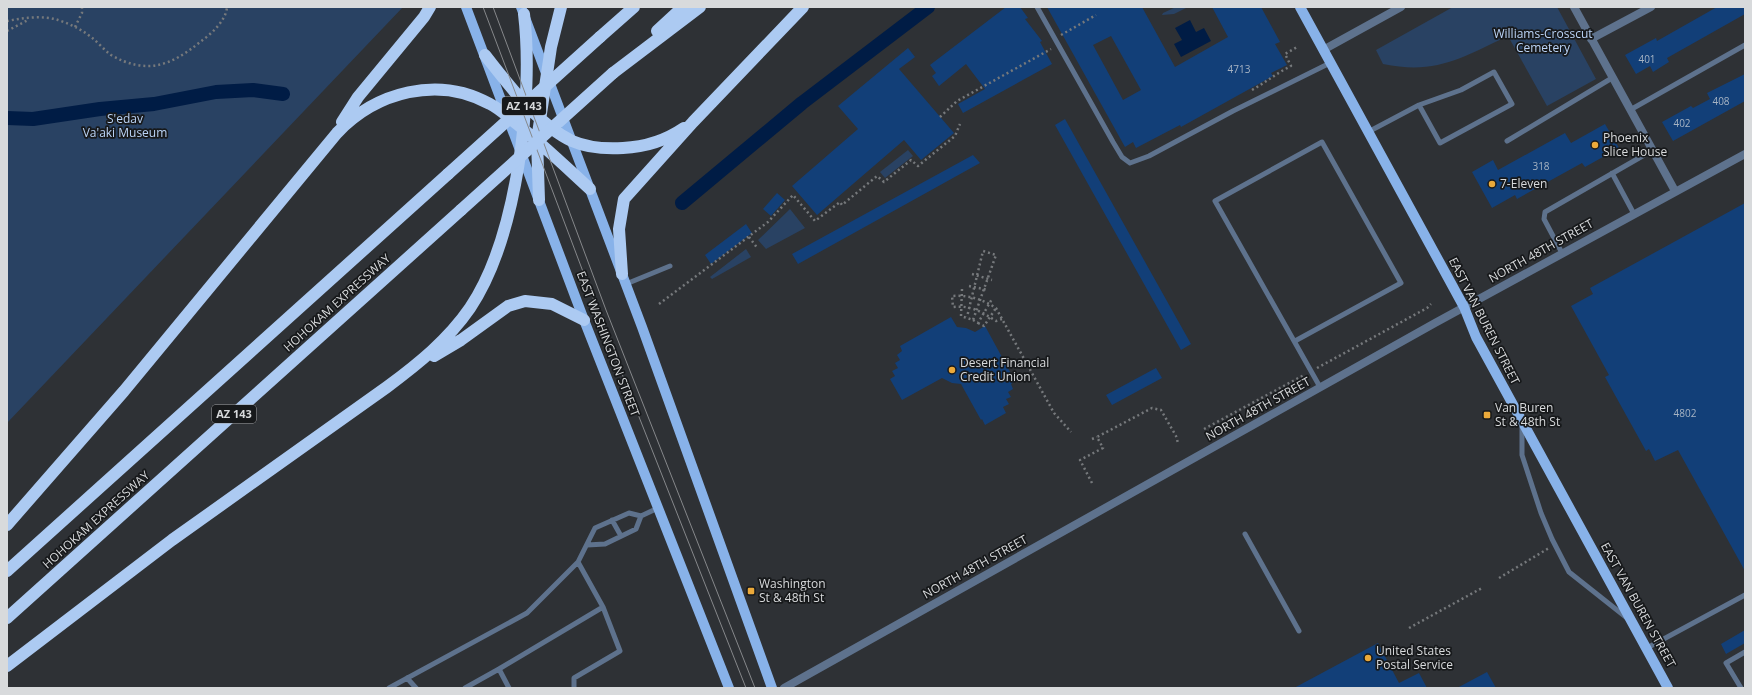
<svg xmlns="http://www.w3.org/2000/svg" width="1752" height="695" viewBox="0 0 1752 695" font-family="'Open Sans',sans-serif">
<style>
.green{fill:#294263}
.water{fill:#001c45}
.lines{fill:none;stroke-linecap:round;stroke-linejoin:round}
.canal{stroke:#001c45;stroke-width:14}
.building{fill:#123f78;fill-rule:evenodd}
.path{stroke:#76797c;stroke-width:2.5;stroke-dasharray:2 3;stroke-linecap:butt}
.service{stroke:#5e728d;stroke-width:5}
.minor{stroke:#5e728d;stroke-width:8}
.tertiary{stroke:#5e728d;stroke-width:8}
.primary{stroke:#88b2e9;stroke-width:10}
.motorway{stroke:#accaf2;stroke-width:12}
.tram{stroke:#86888b;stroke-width:1}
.motorway-bridge{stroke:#accaf2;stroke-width:12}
.poi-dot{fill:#eba93a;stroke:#17191b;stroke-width:1.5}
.labels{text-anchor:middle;stroke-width:3.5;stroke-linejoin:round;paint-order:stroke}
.number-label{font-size:10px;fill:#a6b3c3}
.shield{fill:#17191b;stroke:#9ea0a2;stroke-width:1}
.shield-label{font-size:11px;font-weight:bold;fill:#d8dadc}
.park-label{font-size:12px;fill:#bbd4f7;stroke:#17191b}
.poi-label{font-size:12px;fill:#d8dadc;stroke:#17191b;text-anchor:start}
.street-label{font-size:12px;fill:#d8dadc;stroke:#17191b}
</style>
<rect width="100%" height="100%" fill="#2e3135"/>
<path class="green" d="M7,7H403L7,423Z
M1176,7H1188L1174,14L1162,15L1163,13Z
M1453,7H1557L1596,79L1547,106L1508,36C1461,58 1436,75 1383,64L1376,50Z
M908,150L913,156L885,178L880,172Z
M790,209L805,228L766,249L758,240Z
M746,249L751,257L712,279L710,277Z"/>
<path class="water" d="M1190,20L1196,32L1204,28L1211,41L1181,57L1174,44L1182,40L1175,28Z"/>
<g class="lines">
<path class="canal" d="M7,118L33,119L100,109L154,104L216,92L253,90L283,94
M682,203L802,103L928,7"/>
</g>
<path class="building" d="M1006,7H1020L1028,18L1025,19L1042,41L1040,42L1052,64L963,113L958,104L985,89L966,64L939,86L932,76L936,73L930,65Z
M1047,7H1142L1175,67L1228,37L1212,7H1261L1280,42L1275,44L1287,65L1271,73L1273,76L1181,127L1180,125L1136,148L1133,142L1125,147ZM1111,36L1141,90L1123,100L1093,45Z
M1717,7H1745V14L1667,58L1669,62L1653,72L1650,66L1636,74L1625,55L1656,38L1657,41Z
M908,48L915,57L899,69L954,133L921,160L904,140L817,215L792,186L858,129L838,106Z
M1745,74V101L1673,141L1662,122L1691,106L1693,108L1710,99L1707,93Z
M1065,119L1191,344L1181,350L1055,125Z
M1605,124L1619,148L1585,167L1582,163L1517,199L1515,195L1492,208L1472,172L1493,160L1498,170L1565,133L1571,143Z
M973,155L980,163L798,264L792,254Z
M777,193L785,200L771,216L763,209Z
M1745,203V571L1678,450L1655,461L1649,449L1646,451L1605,377L1609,375L1571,306L1593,294L1590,288Z
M746,224L752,233L711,264L705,255Z
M951,317L957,327L966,328L975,332L985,326L1015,381L1011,384L1013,389L1008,392L1011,397L1006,399L1009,404L1003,407L1006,413L985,425L982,419L981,420L961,384L952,383L942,378L902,400L890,379L895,376L892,371L898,368L895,363L900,360L897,355L902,351L900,346Z
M1156,368L1162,378L1112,405L1106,395Z
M1745,630V643L1726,654L1721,644Z
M1378,643L1399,683L1419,673L1427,688H1294Z
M1487,672L1496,688H1457Z"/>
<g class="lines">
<path class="path" d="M7,21C23,18 43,15 58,20C70,24 81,29 91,37C98,42 104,50 111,55C146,75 171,66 200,42C211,34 226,21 227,7
M75,27L82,13V7
M7,31L28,20
M1061,35L1096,15
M1252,90C1266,82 1277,73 1291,66L1285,54L1297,47
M940,117L957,101L1051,49
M749,237L758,249
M972,274L992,280
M969,286L988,290
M962,289L961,316L973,320L996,255L983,251L967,317
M659,304L768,222L793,195L815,221L840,202L842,205L877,176L884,182L911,160L918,166L955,136L960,124
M1002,319L996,321C982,312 971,305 953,307L952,296C969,295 982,299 996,308L1054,413L1071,432
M973,320L978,323L992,299
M978,323L984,326L996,308
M1317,368L1427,308L1431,304
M1204,429L1304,375
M1092,439L1097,437
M1092,483L1080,460L1103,448L1097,437L1152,408L1161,410L1176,436L1178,443
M1499,578L1549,548
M1409,628L1482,588"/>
<path class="service" d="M1037,7L1113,142L1122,157L1130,163L1149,156L1233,111L1330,63
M1630,110L1745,45
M1368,132L1419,105L1461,90L1494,72L1512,104L1440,143L1419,105
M1507,141L1612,78
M1612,173L1634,214
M1562,253L1544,219L1545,212L1653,150
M626,284L670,266
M1295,341L1401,283L1322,142L1215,201L1320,387
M1522,425V455L1541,513L1552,539L1569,572L1627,618
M641,516L658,508
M612,520L621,536
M1245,534L1299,631
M1647,648L1745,595
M407,678L416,688
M389,688L527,613L578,562L595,528L629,513L641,516L636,529L605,544L587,545
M465,688L499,669
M509,688L499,669L603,607
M574,688V678L620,651L603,607L578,562
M1741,688L1726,663L1745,652"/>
<path class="minor" d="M1574,7L1675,191
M1591,39L1651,7
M1323,50L1401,7"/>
<path class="tertiary" d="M784,688L1435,323L1745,154"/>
<path class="primary" d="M466,7L584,320L729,688
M521,7L642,327L772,688
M1300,7L1464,307L1476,337L1668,688"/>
<path class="motorway" d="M657,31L683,7
M600,37L634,7
M485,55C508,84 538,125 572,141C588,148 606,149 623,148C645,147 665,141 684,128
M613,73L700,7
M342,122L358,97L424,17L430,7
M539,200L537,140L551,47L561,7
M622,274L619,229L624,199L693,122L803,7
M434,356L461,340L508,306L525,301L552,304L584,320
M7,525L124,391L337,133C376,92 438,75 490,104C500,109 508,117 517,124C542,144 566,167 590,189
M7,571L448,174
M7,618L461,210
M7,666L172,540L387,387C418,364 448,340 470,308C517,238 534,97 524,14"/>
<path class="tram" d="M483,7L613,351L746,688
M493,7L606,310L755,688"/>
<path class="motorway-bridge" d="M448,174L600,37
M461,210L613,73"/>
</g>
<g class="poi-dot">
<circle cx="1595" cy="145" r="4"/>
<circle cx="1492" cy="184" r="4"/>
<circle cx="952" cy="370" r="4"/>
<rect x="1483" y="411" width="8" height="8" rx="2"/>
<rect x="747" y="587" width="8" height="8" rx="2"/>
<circle cx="1368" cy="658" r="4"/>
</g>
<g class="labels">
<g class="number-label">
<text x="1647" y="63">401</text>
<text x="1239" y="73">4713</text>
<text x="1721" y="105">408</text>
<text x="1682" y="127">402</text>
<text x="1541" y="170">318</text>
<text x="1685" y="417">4802</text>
</g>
<g class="shield">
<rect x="502" y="97" width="44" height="18" rx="3"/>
<rect x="212" y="405" width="44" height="18" rx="3"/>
</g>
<g class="shield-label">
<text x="524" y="110">AZ 143</text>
<text x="234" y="418">AZ 143</text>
</g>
<g class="park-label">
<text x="1543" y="38">Williams-Crosscut<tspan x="1543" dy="14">Cemetery</tspan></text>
<text x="125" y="123">S'edav<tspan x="125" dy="14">Va'aki Museum</tspan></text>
</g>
<g class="poi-label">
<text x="1603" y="142">Phoenix<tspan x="1603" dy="14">Slice House</tspan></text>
<text x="1500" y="188">7-Eleven</text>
<text x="960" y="367">Desert Financial<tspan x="960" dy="14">Credit Union</tspan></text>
<text x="1495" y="412">Van Buren<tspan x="1495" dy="14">St &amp; 48th St</tspan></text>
<text x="759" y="588">Washington<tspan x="759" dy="14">St &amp; 48th St</tspan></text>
<text x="1376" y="655">United States<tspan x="1376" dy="14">Postal Service</tspan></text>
</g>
<g class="street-label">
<text transform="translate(1541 251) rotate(-29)" y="4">NORTH 48TH STREET</text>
<text transform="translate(337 303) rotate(-42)" y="4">HOHOKAM EXPRESSWAY</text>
<text transform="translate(1484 321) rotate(63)" y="4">EAST VAN BUREN STREET</text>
<text transform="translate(608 344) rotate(69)" y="4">EAST WASHINGTON STREET</text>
<text transform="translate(1258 409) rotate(-29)" y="4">NORTH 48TH STREET</text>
<text transform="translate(96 520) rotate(-42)" y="4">HOHOKAM EXPRESSWAY</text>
<text transform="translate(975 567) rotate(-29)" y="4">NORTH 48TH STREET</text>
<text transform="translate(1638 605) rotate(61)" y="4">EAST VAN BUREN STREET</text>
</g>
</g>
<rect width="1752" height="695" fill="none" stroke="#d8dadc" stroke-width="16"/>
</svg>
